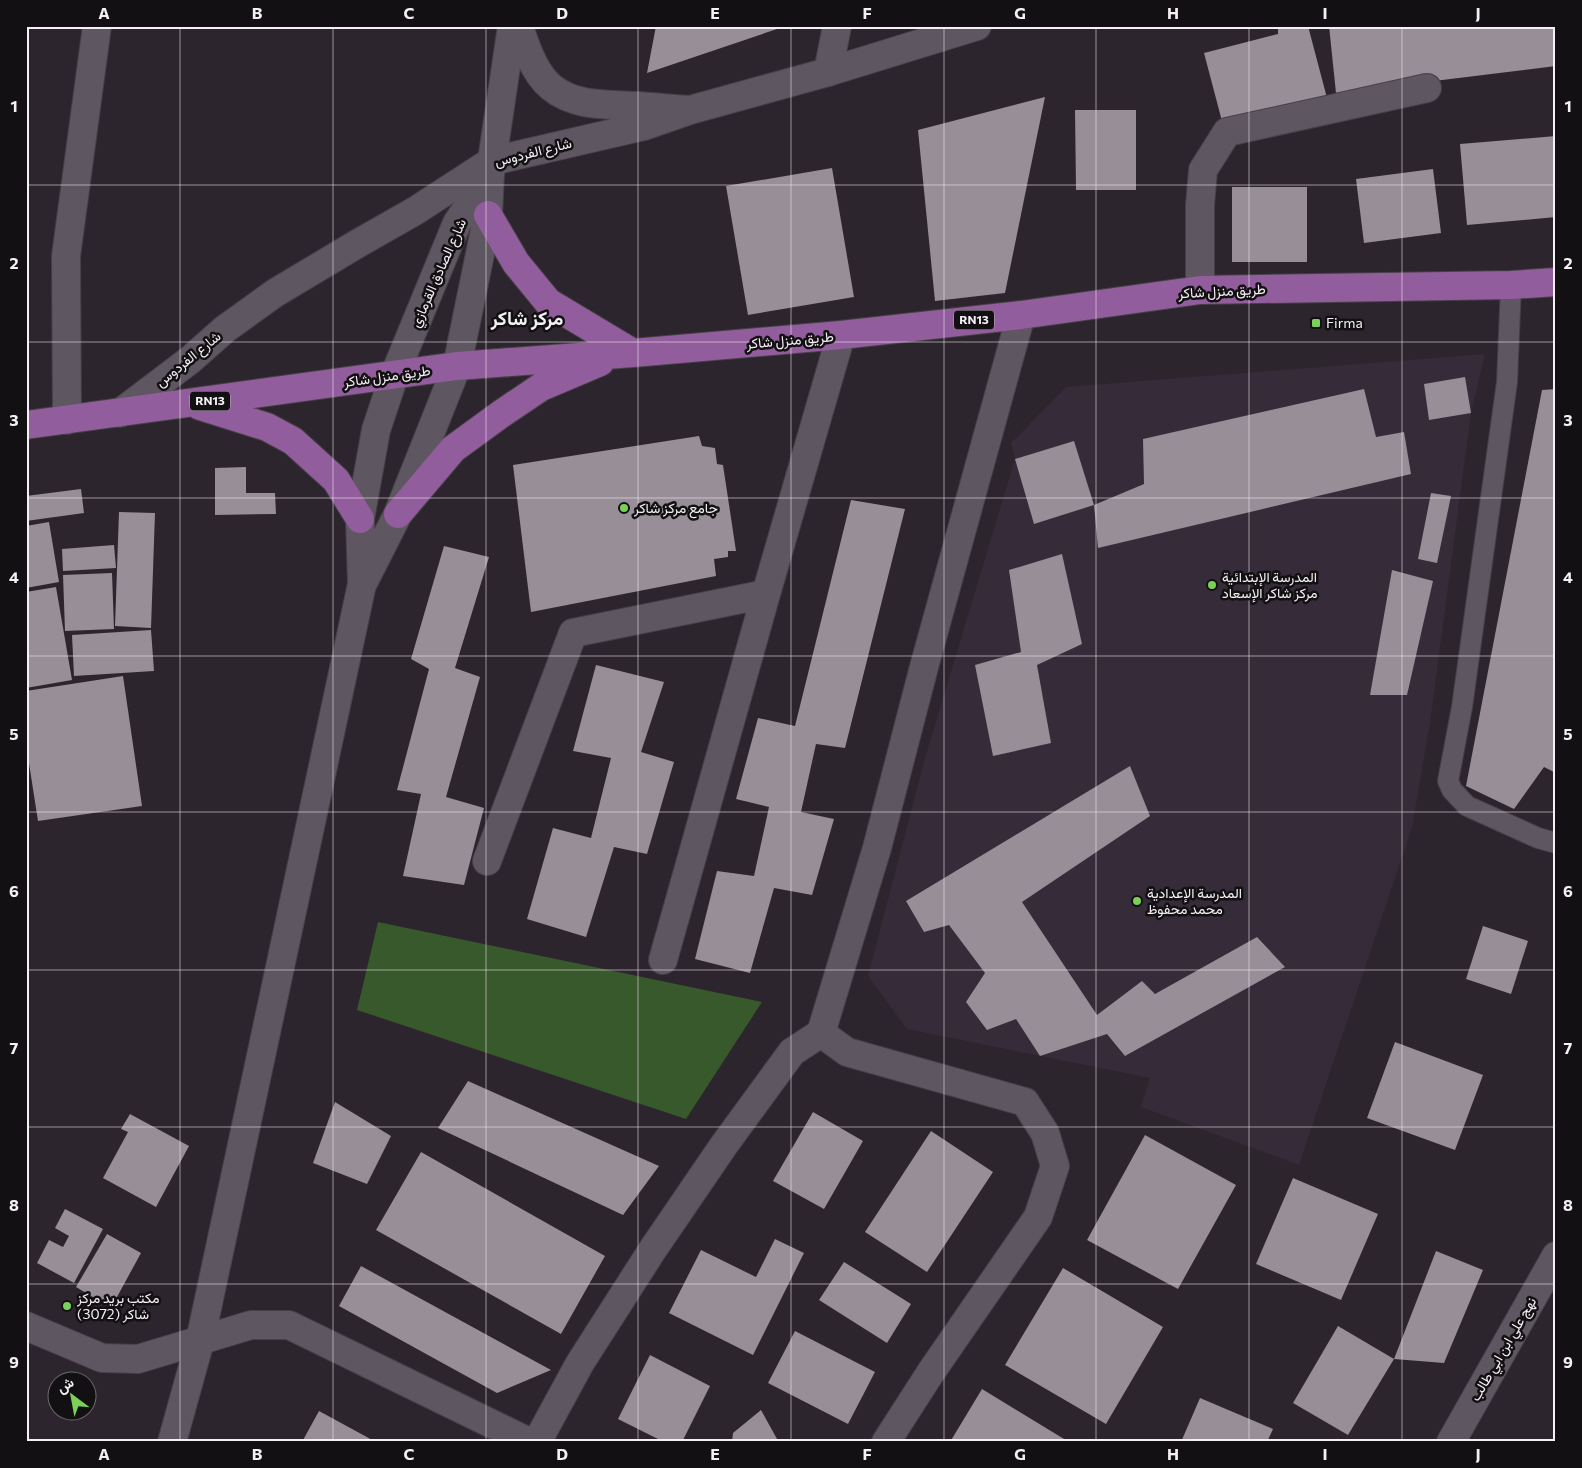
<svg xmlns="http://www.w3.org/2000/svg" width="1582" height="1468" viewBox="0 0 1582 1468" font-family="Commissioner,Vazirmatn,sans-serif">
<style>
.built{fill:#362b38}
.green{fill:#38592b}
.building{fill:#978e98}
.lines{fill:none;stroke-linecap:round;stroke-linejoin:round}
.service-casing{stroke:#464047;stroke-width:22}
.minor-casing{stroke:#464047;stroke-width:30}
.tertiary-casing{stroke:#464047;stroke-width:30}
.secondary-casing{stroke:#464047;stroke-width:30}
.primary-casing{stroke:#464047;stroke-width:30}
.service{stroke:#5e5660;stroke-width:20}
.minor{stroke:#5e5660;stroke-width:28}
.tertiary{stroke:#5e5660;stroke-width:28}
.secondary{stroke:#5e5660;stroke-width:28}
.primary{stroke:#925d9c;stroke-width:28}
.grid{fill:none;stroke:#f5f0f5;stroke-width:1;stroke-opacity:0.55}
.poi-dot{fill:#7ad157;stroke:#131013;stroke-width:2}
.labels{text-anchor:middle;stroke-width:5;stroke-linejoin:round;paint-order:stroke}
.shield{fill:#131013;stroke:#b1adb1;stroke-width:1}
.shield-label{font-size:12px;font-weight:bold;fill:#f5f0f5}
.street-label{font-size:14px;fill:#f5f0f5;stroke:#131013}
.poi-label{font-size:14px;fill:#f5f0f5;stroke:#131013;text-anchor:start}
.district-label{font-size:19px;font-weight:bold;fill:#f5f0f5;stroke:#131013}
.neatline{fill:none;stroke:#f5f0f5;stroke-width:2}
.grid-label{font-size:16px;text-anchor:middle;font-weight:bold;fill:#f5f0f5}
</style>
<rect width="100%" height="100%" fill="#2c252d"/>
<path class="built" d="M1485,354L1471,413L1430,723L1412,827L1299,1165L1141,1107L1150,1078L907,1029L868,976L925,758L1015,459L1011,443L1066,387Z"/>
<path class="green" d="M378,922L762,1002L686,1119L357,1010Z"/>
<path class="building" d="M656,26H783V27L647,73Z
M1278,26H1308L1327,98L1223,125L1204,53L1278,34Z
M1329,26H1556V66L1336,93Z
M1045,97L1005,293L935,301L918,130Z
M1075,110H1136V190H1076Z
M1556,136V217L1467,225L1460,144Z
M832,168L854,297L748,315L726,186Z
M1433,169L1441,233L1364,243L1356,179Z
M1232,187H1307V262H1232Z
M1465,377L1471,413L1429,420L1424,384Z
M1364,389L1376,437L1404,432L1411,474L1098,548L1094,505L1144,484L1143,439Z
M1556,389V773L1544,767L1514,809L1466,786L1542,390Z
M699,436L702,446L715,448L717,464L723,465L736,551H728V557L714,559L716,576L531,612L513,465Z
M1074,441L1094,505L1034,524L1015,459Z
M246,467V493H275L276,514L215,515V468Z
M81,489L84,513L26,521V496Z
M1431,493L1451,496L1437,563L1418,559Z
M851,500L905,509L845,748L816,744L801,812L834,819L812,895L774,888L750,973L695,959L717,871L754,876L769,807L736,799L758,718L795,726Z
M119,512L155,513L151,628L115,626Z
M49,522L59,582L26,588V526Z
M114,545L116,568L63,571L62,549Z
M444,546L489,557L455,668L480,677L446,797L484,808L464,885L403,876L421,794L397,790L429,669L411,659Z
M1062,554L1082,644L1037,665L1051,743L993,756L975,665L1021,652L1009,570Z
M1392,570L1433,581L1407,695H1370Z
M112,573L114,629L65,631L63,575Z
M56,587L72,680L26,688V592Z
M151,630L154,671L74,676L72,635Z
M596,665L664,682L641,752L674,762L647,854L614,847L586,937L527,919L553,828L591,838L611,758L573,751Z
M123,676L142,806L38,821L26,744V691Z
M1130,766L1150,816L1022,902L1097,1015L1142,981L1155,994L1257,937L1285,967L1125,1056L1107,1034L1040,1056L1016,1019L987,1030L966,1002L985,973L949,925L924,932L906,901Z
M1483,926L1528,941L1511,994L1466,979Z
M1395,1042L1483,1075L1455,1150L1367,1118Z
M468,1081L659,1166L623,1215L438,1128Z
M335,1102L391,1136L367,1184L313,1163Z
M813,1112L863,1141L824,1209L773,1181Z
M130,1114L189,1146L156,1207L103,1178L128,1132L121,1129Z
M931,1131L993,1172L927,1272L865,1232Z
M1145,1135L1236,1185L1178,1289L1087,1240Z
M421,1152L605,1256L561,1334L376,1230Z
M1293,1178L1378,1214L1341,1300L1256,1264Z
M65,1209L103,1229L74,1283L37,1263L49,1240L63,1247L69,1236L55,1228Z
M107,1234L141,1253L111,1308L76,1287Z
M775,1239L804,1253L753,1355L669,1313L701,1250L756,1277Z
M1436,1251L1483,1270L1444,1363L1394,1359Z
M844,1262L911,1304L887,1343L819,1300Z
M361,1266L551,1370L497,1393L339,1306Z
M1063,1268L1163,1327L1106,1424L1005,1365Z
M1338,1326L1394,1359L1348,1435L1293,1403Z
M795,1331L875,1372L848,1424L768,1383Z
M650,1355L710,1386L682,1442H664L618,1419Z
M982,1389L1069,1442H950Z
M1200,1398L1273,1429L1267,1442H1181Z
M761,1410L777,1439L784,1442H732L733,1433Z
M319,1411L376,1442H302Z"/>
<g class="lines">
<defs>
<path id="service" d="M1511,285L1507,382L1462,707L1448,781L1452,790L1467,806L1538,838L1556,843"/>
<path id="minor" d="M828,72L837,26
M1200,290V205L1203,170L1227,132L1427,88
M67,420L66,256L97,26
M487,861L573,633L766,594
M663,960L766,594L841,335
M821,1033L847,1052L1025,1102L1045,1133L1055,1166L1038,1217L931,1372L886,1442
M26,1326L102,1358L138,1359L251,1325H289L529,1442
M537,1442L580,1363L653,1249L724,1145L792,1052L821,1033L877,848L924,667L1021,315
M1451,1442L1556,1256"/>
<path id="tertiary" d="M120,413L190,360L225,329L275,293L357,244L415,211L492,161L644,126L690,110L828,72L977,26"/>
<path id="secondary" d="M519,26C525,46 534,73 551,87C575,107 607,104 636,106C654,107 672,109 690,110
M363,583L398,514L457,366L488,215L490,174L512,26
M172,1442L200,1341L362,584L360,519L376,430L394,376L457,223L490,174"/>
<path id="primary" d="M488,215L516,263L548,302L633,353
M200,406L267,427L293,441L336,480L360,519
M26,425L457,366L633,353L841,335L1021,315L1200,290L1511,285L1556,282
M398,514L453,449L501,414L541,387L600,362"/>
</defs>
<use href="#service" class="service-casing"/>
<use href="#minor" class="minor-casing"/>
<use href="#tertiary" class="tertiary-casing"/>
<use href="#secondary" class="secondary-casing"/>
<use href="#primary" class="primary-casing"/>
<use href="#service" class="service"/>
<use href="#minor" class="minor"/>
<use href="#tertiary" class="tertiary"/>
<use href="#secondary" class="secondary"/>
<use href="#primary" class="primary"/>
</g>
<path class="grid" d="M180,26V1442M333,26V1442M486,26V1442M638,26V1442M791,26V1442M944,26V1442M1096,26V1442M1249,26V1442M1402,26V1442M26,185H1556M26,342H1556M26,498H1556M26,656H1556M26,812H1556M26,970H1556M26,1127H1556M26,1284H1556"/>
<g class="poi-dot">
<rect x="1311" y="318" width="10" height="10" rx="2.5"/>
<circle cx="624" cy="508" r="5"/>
<circle cx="1212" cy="585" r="5"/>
<circle cx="1137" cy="901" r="5"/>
<circle cx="67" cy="1306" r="5"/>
</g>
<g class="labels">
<g class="shield">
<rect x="954" y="310.5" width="40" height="19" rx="4"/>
<rect x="190" y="391.5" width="40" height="19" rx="4"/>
</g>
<g class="shield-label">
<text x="974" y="324">RN13</text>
<text x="210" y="405">RN13</text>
</g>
<g class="street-label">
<text transform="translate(533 152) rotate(-14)" y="5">شارع الفردوس</text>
<text transform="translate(438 273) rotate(-66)" y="5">شارع الصادق القرمازي</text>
<text transform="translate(1222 291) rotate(-3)" y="5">طريق منزل شاكر</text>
<text transform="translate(790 340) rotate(-5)" y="5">طريق منزل شاكر</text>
<text transform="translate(188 359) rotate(-39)" y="5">شارع الفردوس</text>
<text transform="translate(387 376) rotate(-8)" y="5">طريق منزل شاكر</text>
<text transform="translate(1503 1349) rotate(-60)" y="5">نهج علي ابن ابي طالب</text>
</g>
<g class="poi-label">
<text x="1326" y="328">Firma</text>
<text x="634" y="513">جامع مركز شاكر</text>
<text x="1222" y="582">المدرسة الإبتدائية<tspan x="1222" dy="16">مركز شاكر الإسعاد</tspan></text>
<text x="1147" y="898">المدرسة الإعدادية<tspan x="1147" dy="16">محمد محفوظ</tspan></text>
<text x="77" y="1303">مكتب بريد مركز<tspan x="77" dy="16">شاكر (3072)</tspan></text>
</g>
<g class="district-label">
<text x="527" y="325">مركز شاكر</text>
</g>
</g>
<rect width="1582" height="1468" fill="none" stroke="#131013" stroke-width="55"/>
<g transform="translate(72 1396) rotate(328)"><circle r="24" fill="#131013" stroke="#6d6a6d"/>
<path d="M0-4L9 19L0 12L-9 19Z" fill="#7ad157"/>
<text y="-8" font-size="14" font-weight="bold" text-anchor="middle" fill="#f5f0f5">ش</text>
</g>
<rect x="28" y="28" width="1526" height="1412" class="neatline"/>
<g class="grid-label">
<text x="104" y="19">A</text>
<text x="257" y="19">B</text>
<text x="409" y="19">C</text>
<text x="562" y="19">D</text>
<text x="715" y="19">E</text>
<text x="867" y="19">F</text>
<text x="1020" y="19">G</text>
<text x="1173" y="19">H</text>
<text x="1325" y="19">I</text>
<text x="1478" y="19">J</text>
<text x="14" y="112">1</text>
<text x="1568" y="112">1</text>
<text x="14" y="269">2</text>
<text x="1568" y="269">2</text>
<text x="14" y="426">3</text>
<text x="1568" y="426">3</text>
<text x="14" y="583">4</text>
<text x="1568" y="583">4</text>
<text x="14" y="740">5</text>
<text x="1568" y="740">5</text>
<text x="14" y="897">6</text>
<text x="1568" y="897">6</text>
<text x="14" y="1054">7</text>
<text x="1568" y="1054">7</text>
<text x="14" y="1211">8</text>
<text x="1568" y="1211">8</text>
<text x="14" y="1368">9</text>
<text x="1568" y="1368">9</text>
<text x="104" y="1460">A</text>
<text x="257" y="1460">B</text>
<text x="409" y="1460">C</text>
<text x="562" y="1460">D</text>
<text x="715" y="1460">E</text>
<text x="867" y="1460">F</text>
<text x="1020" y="1460">G</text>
<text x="1173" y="1460">H</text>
<text x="1325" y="1460">I</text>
<text x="1478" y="1460">J</text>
</g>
</svg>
